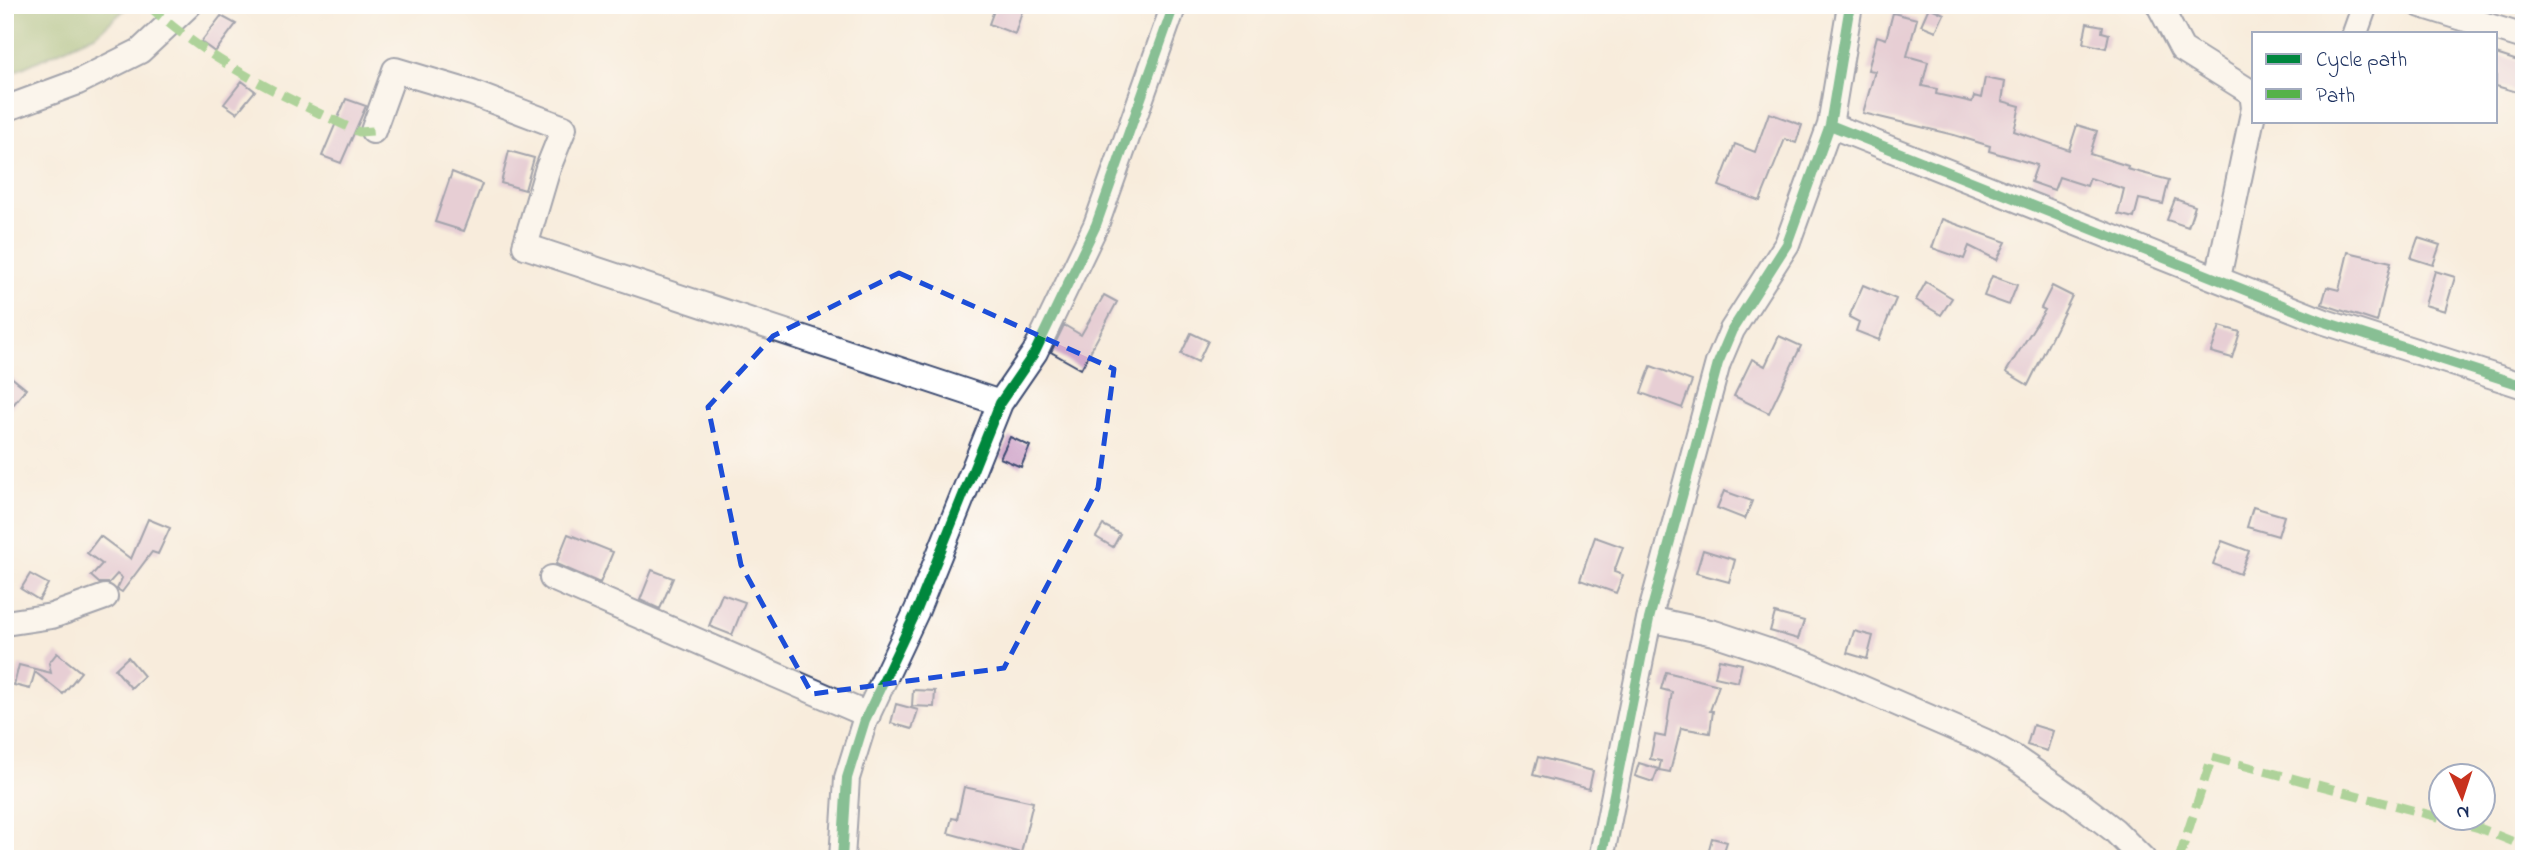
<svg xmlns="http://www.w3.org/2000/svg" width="2529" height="864" viewBox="0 0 2529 864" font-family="'Indie Flower',sans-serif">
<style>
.forest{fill:#8eb268;stroke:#547063;stroke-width:2}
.building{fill:#d2a9cb}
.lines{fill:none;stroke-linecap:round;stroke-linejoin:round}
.minor-casing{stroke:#3c4b71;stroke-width:28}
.minor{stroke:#fff;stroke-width:24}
.quiet{stroke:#55b248;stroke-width:9;stroke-dasharray:18 9;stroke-linecap:butt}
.cycleway-casing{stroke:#fff;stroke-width:15}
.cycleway{stroke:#00873e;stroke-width:10}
.marked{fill:none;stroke:#1d4ed8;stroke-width:5;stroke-dasharray:14 9;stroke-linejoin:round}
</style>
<rect width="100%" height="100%" fill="#fff"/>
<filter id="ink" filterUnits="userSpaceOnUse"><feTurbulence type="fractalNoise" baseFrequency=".0143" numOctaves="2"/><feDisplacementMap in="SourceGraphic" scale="14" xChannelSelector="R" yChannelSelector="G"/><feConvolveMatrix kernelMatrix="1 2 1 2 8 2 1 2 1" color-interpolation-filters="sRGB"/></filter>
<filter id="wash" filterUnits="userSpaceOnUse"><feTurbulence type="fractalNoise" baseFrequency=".00686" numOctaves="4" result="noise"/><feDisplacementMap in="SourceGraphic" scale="28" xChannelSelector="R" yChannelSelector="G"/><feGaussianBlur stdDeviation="1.57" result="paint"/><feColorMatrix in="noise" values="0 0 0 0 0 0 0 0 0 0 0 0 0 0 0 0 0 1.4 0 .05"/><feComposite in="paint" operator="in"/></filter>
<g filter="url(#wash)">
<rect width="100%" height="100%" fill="#f8ecdc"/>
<path class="forest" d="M5,5H130L97,34L5,76Z"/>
<g id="blocks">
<path class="building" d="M996,5H1024L1015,34L989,24Z
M1929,7L1944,14L1936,31L1921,25Z
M1893,13L1917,19L1907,56L1928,62L1922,86L1937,89L1936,94L1972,102L1974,96L1981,98L1985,78L2005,82L2002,101L2020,106L2014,131L2069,150L2077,125L2097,131L2090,154L2128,166L2127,169L2169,180L2163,204L2139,199L2134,218L2118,214L2124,189L2090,178L2087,186L2059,177L2054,190L2031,182L2037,165L1989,151L1990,146L1954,135L1863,113L1875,71L1868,70L1877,36L1886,39Z
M221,16L236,24L215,52L201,42Z
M2087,23L2103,26L2102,32L2109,34L2106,48L2083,43Z
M2496,54L2524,63V94L2496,86Z
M242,81L255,91L237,113L224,104Z
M346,99L366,106L341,163L322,156Z
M1769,113L1802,125L1796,143L1785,139L1760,201L1719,186L1735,144L1755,152Z
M509,151L534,158L525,190L501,183Z
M452,172L482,184L464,231L435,222Z
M2175,199L2195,206L2188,227L2167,220Z
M1942,219L2006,242L1997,260L1969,246L1964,259L1932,248Z
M2418,238L2440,245L2433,265L2411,258Z
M2348,252L2391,262L2377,322L2322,304L2327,287L2339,290Z
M2435,271L2455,277L2445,311L2425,305Z
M1992,276L2017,285L2009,305L1984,296Z
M1926,282L1952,298L1941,315L1916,300Z
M1863,285L1896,299L1879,340L1856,331L1859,322L1849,317Z
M2052,286L2072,296L2028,385L2006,372L2045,310L2041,308Z
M1104,295L1117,302L1081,369L1051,352L1064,325L1081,335Z
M2220,326L2240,332L2232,358L2211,352Z
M1191,333L1208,341L1198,362L1181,354Z
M1779,336L1801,346L1769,413L1734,396L1752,359L1765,366Z
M1651,366L1692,381L1682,408L1641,393Z
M5,372L26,389L5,415Z
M1010,437L1030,446L1021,467L1000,458Z
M1724,491L1752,501L1745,519L1717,508Z
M2253,507L2284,516L2278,536L2247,527Z
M148,519L170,528L158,554L152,552L122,592L117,589L122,578L117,574L109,583H99L91,576L102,564L87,553L100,536L131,559Z
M1103,525L1120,534L1113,547L1096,537Z
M568,534L613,552L600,583L556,564Z
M1595,537L1623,547L1614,572L1623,575L1616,593L1580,580Z
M2222,541L2249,551L2240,574L2213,564Z
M1703,550L1735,560L1729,582L1696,573Z
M652,570L673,578L660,609L640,600Z
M30,574L48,584L39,600L21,589Z
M722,594L745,602L732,635L709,626Z
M1775,613L1804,621L1798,639L1770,631Z
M1854,631L1873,636L1867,659L1847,653Z
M57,653L81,672L63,694L35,672L30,689L14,685L19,665L51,673L49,663Z
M128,657L144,676L131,688L115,669Z
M1719,659L1742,664L1738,682L1715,677Z
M1666,672L1719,685L1710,711H1713L1710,733L1681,728L1670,772L1659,770L1661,761L1650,759L1655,735L1665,737L1672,692L1661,689Z
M913,690L935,691L934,707L912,706Z
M896,704L918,710L912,729L891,723Z
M2033,725L2053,731L2047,751L2027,745Z
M1538,757L1593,771L1589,789L1533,775Z
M1639,763L1658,769L1653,782L1635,776Z
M964,787L1033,802L1021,853L948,833L952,818L957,819Z
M1712,838L1727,842L1722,857L1708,853Z"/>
</g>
</g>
<g filter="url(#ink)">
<use href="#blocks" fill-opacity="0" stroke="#3c4b71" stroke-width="2"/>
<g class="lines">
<defs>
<path id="minor" d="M2159,5L2182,49L2252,93L2254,108L2218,278
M2421,5L2524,37
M2355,33L2365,5
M5,109L78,82L140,51L189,5
M1830,125L2325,322L2524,386
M373,131L395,70L472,93L564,128L548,168L525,246L1000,403
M552,578L868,715
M1649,619L1714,633L1804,663L1984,741L2013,757L2075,800L2114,830L2143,859
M5,623L52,616L105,597
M842,859L847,778L865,720L917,610L1000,403L1035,352L1096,225L1174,5
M1601,859L1649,619L1718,363L1732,330L1787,244L1830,125L1850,5"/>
</defs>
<use href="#minor" class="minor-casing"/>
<use href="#minor" class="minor"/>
<path class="quiet" d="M148,5C209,62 284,97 359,132L373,131
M2445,818L2479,828L2524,846
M2179,859L2212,757L2442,818"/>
<defs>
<path id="cycleway" d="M1830,125L2325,322L2524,386
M842,859L847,778L865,720L917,610L1000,403L1035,352L1096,225L1174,5
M1601,859L1649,619L1718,363L1732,330L1787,244L1830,125L1850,5"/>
</defs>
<use href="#cycleway" class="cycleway-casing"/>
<use href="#cycleway" class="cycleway"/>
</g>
</g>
<path d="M0 0H2529V864H0ZM899,273L1114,369L1098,488L1004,668L812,694L741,565L708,407L773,336Z" fill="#f8ecdc" fill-opacity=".55" fill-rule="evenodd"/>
<path class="marked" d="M899,273L1114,369L1098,488L1004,668L812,694L741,565L708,407L773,336Z"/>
<rect width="2529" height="864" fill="none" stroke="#fff" stroke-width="28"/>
<rect x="2252" y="32" width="245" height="91" fill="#ffffff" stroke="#a4acbf" stroke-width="2"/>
<rect x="2266" y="54" width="35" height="10" fill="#00873e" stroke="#a4acbf" stroke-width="2"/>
<text x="2316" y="66" font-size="21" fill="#1b2f5e">Cycle path</text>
<rect x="2266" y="89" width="35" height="10" fill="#55b248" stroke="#a4acbf" stroke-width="2"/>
<text x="2316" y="102" font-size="21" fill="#1b2f5e">Path</text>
<g transform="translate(2462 797) rotate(177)"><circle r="33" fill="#ffffff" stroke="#a4acbf" stroke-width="2"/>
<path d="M0-5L12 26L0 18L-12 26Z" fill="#c8321e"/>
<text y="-10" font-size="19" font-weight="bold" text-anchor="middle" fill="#1b2f5e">N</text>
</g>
</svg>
